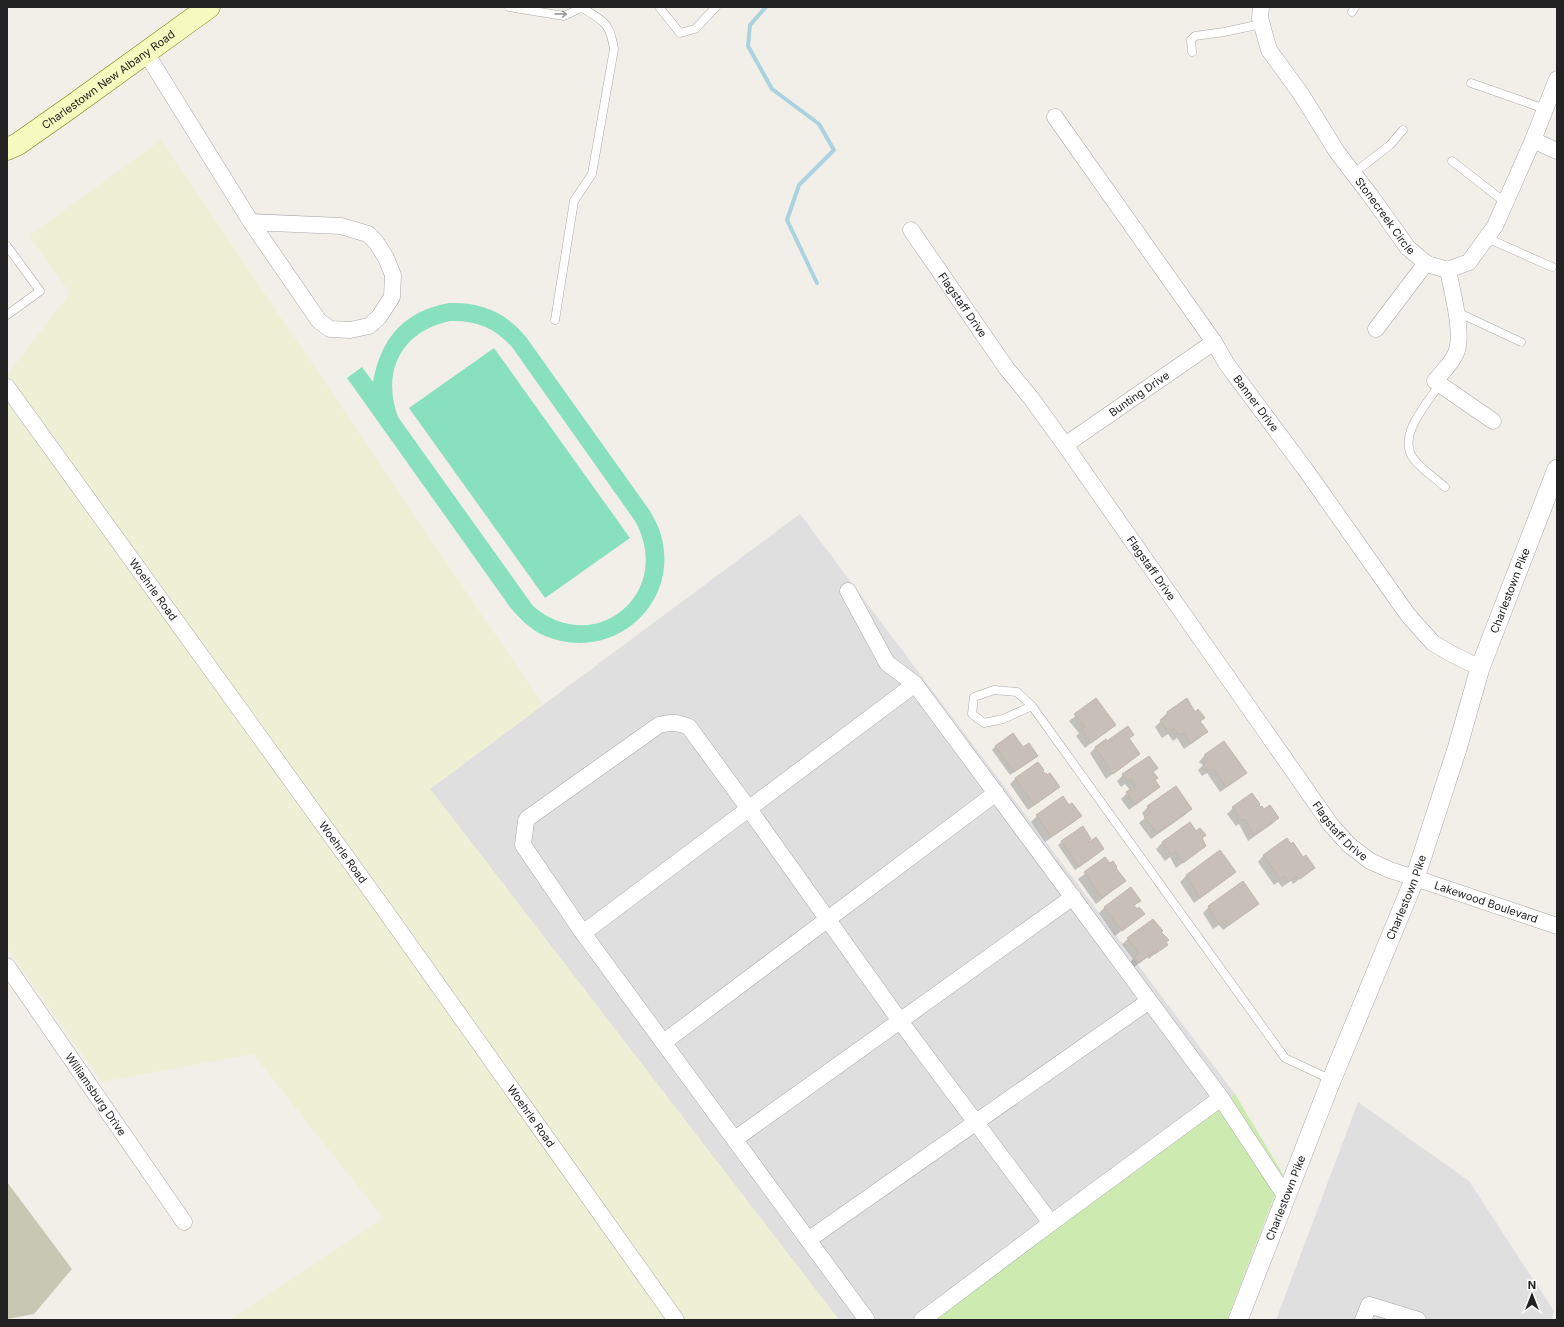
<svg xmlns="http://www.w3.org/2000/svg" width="1564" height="1327" viewBox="0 0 1564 1327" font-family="Inter,sans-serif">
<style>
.residential{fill:#e0dfdf}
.construction{fill:#c7c7b4}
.farmland{fill:#eef0d5}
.grass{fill:#cdebb0}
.pitch{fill:#88e0be;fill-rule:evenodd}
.shadow{fill:#0003}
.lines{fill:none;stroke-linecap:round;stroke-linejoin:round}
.stream{stroke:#aad3df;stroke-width:4}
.building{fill:#c7bfb8;stroke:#c4b6ab}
.service-casing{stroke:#a9a9a9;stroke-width:9}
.minor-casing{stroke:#a9a9a9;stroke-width:17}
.tertiary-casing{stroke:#a9a9a9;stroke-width:20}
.secondary-casing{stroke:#707d05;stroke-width:23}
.service{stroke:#fff;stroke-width:8}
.minor{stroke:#fff;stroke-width:16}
.tertiary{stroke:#fff;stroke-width:19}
.secondary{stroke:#f7fabf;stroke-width:22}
.oneway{stroke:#9c9c9c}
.labels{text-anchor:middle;stroke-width:3.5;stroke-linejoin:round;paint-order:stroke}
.street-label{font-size:11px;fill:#222;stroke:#fff}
</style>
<rect width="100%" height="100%" fill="#f2efe9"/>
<path class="residential" d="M800,514L1235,1094L933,1320H839L430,789Z
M1358,1102L1469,1181L1554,1311L1551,1320H1276Z"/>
<path class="construction" d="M7,1182L72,1269L34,1314L7,1319Z"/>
<path class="farmland" d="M161,140L543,705L430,789L839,1320H230L383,1218L253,1054L102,1082L7,948V375L70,293L29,236Z"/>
<path class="grass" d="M1235,1094L1283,1174L1227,1320H933Z"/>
<path class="pitch" d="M449,303C482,302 505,312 526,337L650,511C655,520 660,529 662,539C678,608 610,663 545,636C531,630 520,619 510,607L347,378L362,367L373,382C381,338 404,311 449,303ZM450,321C476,320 495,328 512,347L635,521C675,593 595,659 533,606L398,417C381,371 402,331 450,321Z
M494,348L630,538L545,598L409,408Z"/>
<path class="shadow" d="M1096,700L1114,725L1085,748L1076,736L1079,733L1069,721Z
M1187,700L1195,713L1203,718L1200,722L1206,732L1200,738L1184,749L1177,738L1173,741L1168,734L1162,738L1155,727L1162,720L1161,719L1167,713Z
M1133,734L1128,739L1139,754L1106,779L1090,753L1096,747L1107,742Z
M1224,742L1245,773L1239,779L1220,792L1207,773L1202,776L1198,770L1203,765L1199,762L1204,756Z
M996,746L1023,748L1036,756L1010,775L992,750Z
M1157,768L1152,773L1154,780L1159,787L1129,810L1121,799L1130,790L1125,784L1121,787L1117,781L1123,775Z
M1041,771L1058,787L1052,793L1028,810L1010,784L1016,778Z
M1069,806L1080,816L1074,822L1045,842L1031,822L1037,816Z
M1148,807L1190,809L1185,815L1151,839L1139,823L1145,818L1142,813Z
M1233,808L1260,809L1278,818L1272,824L1248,841L1239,824L1236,826L1227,814Z
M1190,823L1201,838L1205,846L1176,868L1170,857L1165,861L1156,849L1162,843Z
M1287,840L1303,859L1314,868L1293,884L1291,881L1282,887L1278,882L1274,885L1258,862L1263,856Z
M1087,841L1103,849L1075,870L1058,845L1062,842Z
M1220,851L1235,871L1229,877L1194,903L1180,882L1186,876Z
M1105,859L1115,868L1124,881L1096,904L1078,879Z
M1140,900L1134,906L1136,910L1143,914L1115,936L1099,913L1105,907Z
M1258,904L1252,909L1223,930L1219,925L1213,929L1203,913L1209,907Z
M1160,933L1166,944L1149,959L1147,957L1133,968L1129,963L1133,959L1122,944L1128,939Z"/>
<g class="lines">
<path class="stream" d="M766,7L750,25L748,46L772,89L819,124L834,150L799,185L787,220L817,283"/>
</g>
<path class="building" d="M1096,698L1116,725L1091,743L1081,729L1085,727L1074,714Z
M1187,698L1195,712L1198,709L1205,718L1200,721L1208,732L1190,743L1183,733L1179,735L1174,728L1168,732L1160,720L1168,715L1167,712Z
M1128,726L1134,735L1129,738L1140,754L1113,774L1095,747L1106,739L1107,741Z
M1013,733L1023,747L1029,743L1038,756L1014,772L995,746Z
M1224,741L1247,773L1226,787L1213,768L1208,771L1203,764L1209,760L1204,755Z
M1149,756L1158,768L1153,772L1158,778L1155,780L1160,787L1135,805L1126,792L1136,785L1131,779L1128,781L1122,774Z
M1038,762L1044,770L1043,771L1045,774L1046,773L1047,775L1050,773L1060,787L1034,805L1015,778Z
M1176,786L1192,809L1157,833L1144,817L1151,813L1147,806Z
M1252,793L1260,804L1259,805L1260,807L1262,806L1264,809L1270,805L1279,818L1254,835L1245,819L1242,821L1232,807Z
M1063,796L1069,805L1072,803L1082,816L1051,837L1036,815Z
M1190,822L1196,831L1200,828L1206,835L1202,838L1206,846L1183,863L1176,852L1171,855L1162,842Z
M1083,826L1091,839L1088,841L1089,842L1096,837L1104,849L1079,867L1061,841Z
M1287,838L1291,844L1293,842L1303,857L1306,855L1315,868L1300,879L1297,876L1288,882L1284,876L1280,879L1263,855Z
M1220,850L1236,872L1200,898L1186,875Z
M1105,857L1110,863L1113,861L1117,867L1116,868L1126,881L1102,898L1084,872Z
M1243,881L1259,904L1229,925L1225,920L1219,924L1208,906Z
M1131,887L1141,901L1134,905L1137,909L1139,907L1145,914L1122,931L1104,907Z
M1153,919L1163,931L1161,932L1169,940L1166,942L1168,945L1155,954L1154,952L1139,963L1134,957L1139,953L1127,938Z"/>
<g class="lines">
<defs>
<path id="service" d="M509,7L564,16L583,7
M659,7L680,33L695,29L716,7
M1352,12L1355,7
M1192,52L1191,40L1195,36L1224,32L1261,24
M1471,83L1545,109
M1452,161L1506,203
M1354,173L1390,145L1403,130
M1487,238L1552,267
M7,246L40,291L7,315
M1457,312L1521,342
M555,320L574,201L592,174L614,49C610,23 604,21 582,8
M1440,384C1428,402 1397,435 1413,458C1421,469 1435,478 1445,487
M1032,706L1003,719L984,723L972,714L974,697L994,690L1017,692L1032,706L1285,1058L1332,1080"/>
<g id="minor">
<path id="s1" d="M1261,7L1260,18L1269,50L1301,94L1337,152L1370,195L1408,248L1427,264L1448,270L1469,262L1495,226L1533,140L1557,79"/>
<path d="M146,53L251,222"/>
<path id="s2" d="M1055,117L1214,342L1226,363L1305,469L1408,615L1433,643L1452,654L1480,668"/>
<path d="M1533,140L1557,151"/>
<path d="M251,222L341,226L368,234L376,242L386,258L393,275L392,297L379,317L369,326L350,330L330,329L319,321Z"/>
<path id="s3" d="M911,230L1007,369L1031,398L1065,445L1331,825L1349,845L1370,861L1390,870L1415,878L1557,926"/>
<path d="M1448,270C1452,291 1464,334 1456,353C1452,363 1442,372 1435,381L1493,421"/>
<path d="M1376,329L1426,263"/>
<path id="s4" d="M7,387L384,909L676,1320"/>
<path id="s5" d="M1065,445L1214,342"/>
<path d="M848,591L887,663L915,684L1221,1098L1286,1197"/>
<path d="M583,933L915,684"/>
<path id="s6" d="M7,966L184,1222"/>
<path d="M664,1042L996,793"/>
<path d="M735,1139L1073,897"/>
<path d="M808,1240L1149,1001"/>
<path d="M867,1320L583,933L523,845L526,821L528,818L659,725C671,722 678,722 689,727L749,809L900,1021L1051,1223"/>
<path d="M922,1320L1051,1223L1221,1098"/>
<path d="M1363,1320L1369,1305L1418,1320"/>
</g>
<g id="tertiary">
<path id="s7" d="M1238,1320L1329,1086L1415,878L1457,749L1480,668L1557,469"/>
</g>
<g id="secondary">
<path id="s8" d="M7,149L18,144L72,106L209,7"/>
</g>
</defs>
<use href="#service" class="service-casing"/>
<use href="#minor" class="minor-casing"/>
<use href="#tertiary" class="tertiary-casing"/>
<use href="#secondary" class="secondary-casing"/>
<use href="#service" class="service"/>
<use href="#minor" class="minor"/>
<use href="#tertiary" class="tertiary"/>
<use href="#secondary" class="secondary"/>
</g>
<defs><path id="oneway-shaft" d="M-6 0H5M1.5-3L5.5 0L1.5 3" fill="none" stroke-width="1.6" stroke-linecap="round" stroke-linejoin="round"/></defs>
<use class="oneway" href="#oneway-shaft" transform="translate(561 14) rotate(1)"/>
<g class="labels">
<g class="street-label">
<text dy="4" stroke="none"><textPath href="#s8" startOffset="123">Charlestown New Albany Road</textPath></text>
<text dy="4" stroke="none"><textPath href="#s1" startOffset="247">Stonecreek Circle</textPath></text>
<text dy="4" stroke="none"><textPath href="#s3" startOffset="91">Flagstaff Drive</textPath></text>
<text dy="4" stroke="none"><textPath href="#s5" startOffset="90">Bunting Drive</textPath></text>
<text dy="4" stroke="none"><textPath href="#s2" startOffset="350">Banner Drive</textPath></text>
<text dy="4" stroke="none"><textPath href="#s3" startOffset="415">Flagstaff Drive</textPath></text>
<text dy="4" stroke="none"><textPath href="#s4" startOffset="250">Woehrle Road</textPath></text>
<text dy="4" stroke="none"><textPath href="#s7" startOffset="779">Charlestown Pike</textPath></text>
<text dy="4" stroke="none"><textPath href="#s3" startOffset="739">Flagstaff Drive</textPath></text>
<text dy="4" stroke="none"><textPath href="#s4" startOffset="574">Woehrle Road</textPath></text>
<text dy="4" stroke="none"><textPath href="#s7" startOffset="455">Charlestown Pike</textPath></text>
<text dy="4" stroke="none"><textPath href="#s3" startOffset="905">Lakewood Boulevard</textPath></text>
<text dy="4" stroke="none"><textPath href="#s6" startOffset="156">Williamsburg Drive</textPath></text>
<text dy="4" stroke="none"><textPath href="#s4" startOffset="898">Woehrle Road</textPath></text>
<text dy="4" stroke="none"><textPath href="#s7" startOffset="131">Charlestown Pike</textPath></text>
</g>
</g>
<rect width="1564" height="1327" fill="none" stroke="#222222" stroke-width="16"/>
<g transform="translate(1532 1295)" stroke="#ffffff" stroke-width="3" paint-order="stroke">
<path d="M0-3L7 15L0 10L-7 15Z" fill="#222222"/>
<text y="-6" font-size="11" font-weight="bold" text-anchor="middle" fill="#222222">N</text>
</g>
</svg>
